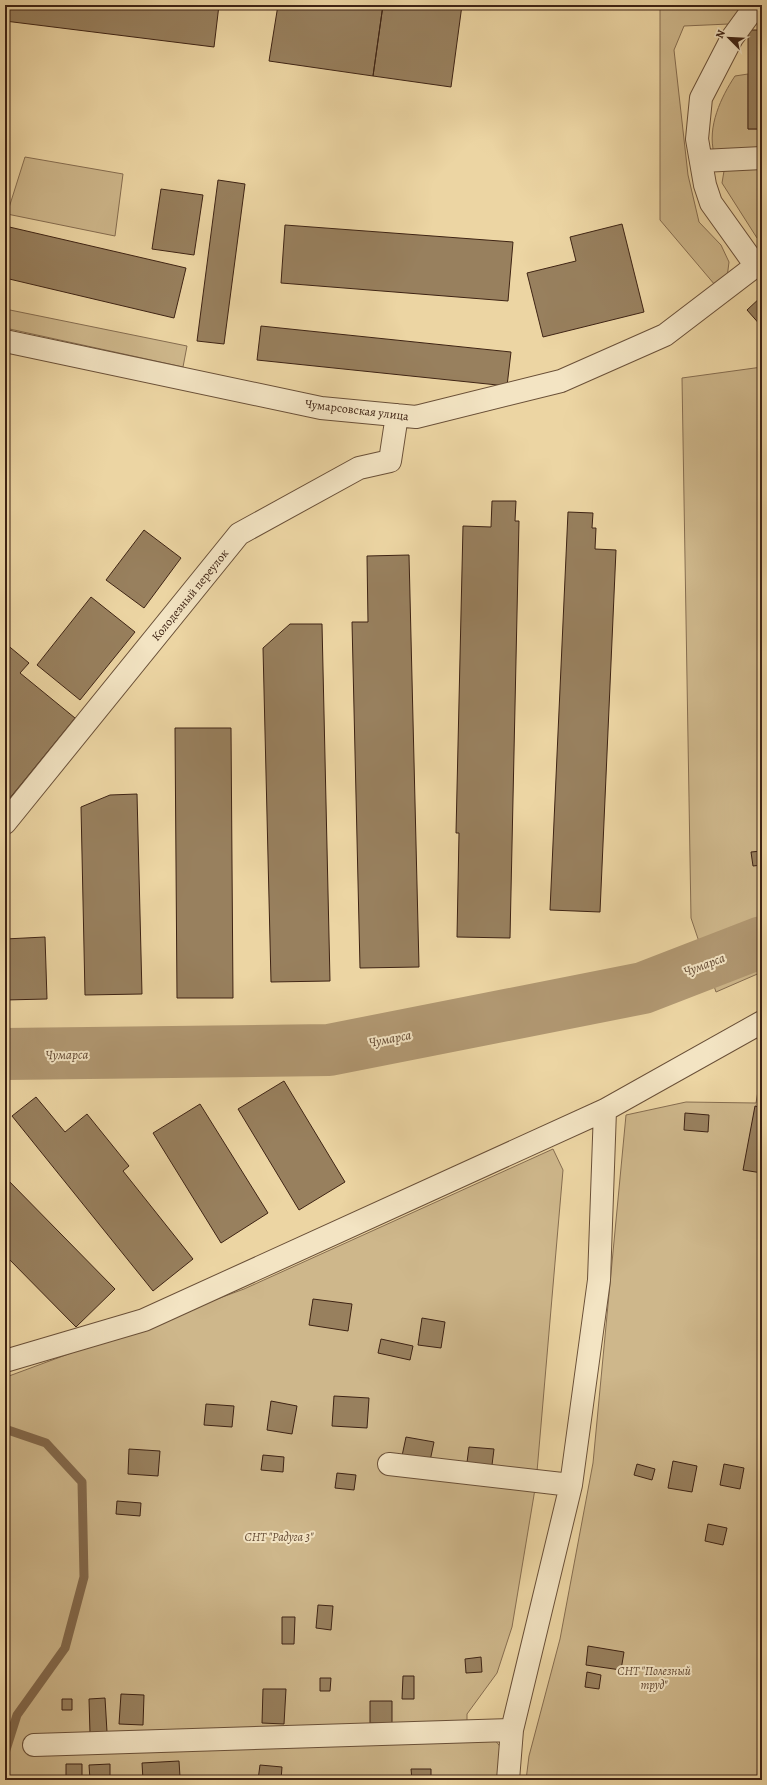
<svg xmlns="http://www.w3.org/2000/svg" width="767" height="1785" viewBox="0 0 767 1785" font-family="Alegreya,serif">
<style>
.green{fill:#ceb78b;stroke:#866d50}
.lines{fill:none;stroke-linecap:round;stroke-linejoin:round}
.stream{stroke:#83694c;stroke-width:9}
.river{stroke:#b19872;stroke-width:52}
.building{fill:#98805e;stroke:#3e2314}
.minor-casing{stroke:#6a5038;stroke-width:24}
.minor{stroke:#f3e4c3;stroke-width:22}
.labels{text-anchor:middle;stroke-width:4;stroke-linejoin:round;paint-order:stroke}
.street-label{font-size:12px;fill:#3e2314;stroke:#f3e4c3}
.park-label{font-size:12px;font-style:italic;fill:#624832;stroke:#f3e4c3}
.water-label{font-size:13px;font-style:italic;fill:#604630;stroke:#f3e4c3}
</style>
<rect width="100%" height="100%" fill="#ecd5a3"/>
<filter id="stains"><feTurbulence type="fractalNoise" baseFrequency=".005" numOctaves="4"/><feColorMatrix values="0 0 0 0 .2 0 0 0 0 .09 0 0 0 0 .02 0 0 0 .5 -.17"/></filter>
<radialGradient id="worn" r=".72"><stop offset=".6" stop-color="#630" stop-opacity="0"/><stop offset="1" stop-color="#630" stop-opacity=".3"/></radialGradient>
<path class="green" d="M660,5H744L729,24L684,26L674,50L688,175L699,222L721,245L729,262L727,278L715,285L660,220Z
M748,74V129H762V151L714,153C707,127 721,97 735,76Z
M25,157L123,174L115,236L7,214Z
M762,165V238H757L722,183L724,171L729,167Z
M5,309L187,346L183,367L5,328Z
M762,367V972L716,992L691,918L682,378Z
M762,1067V1780H526L529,1756L560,1639L593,1463L626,1115L686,1102L756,1103Z
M553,1149L563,1170L536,1483L512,1627L497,1673L467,1714V1741L494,1739L503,1750L500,1780H5V1464L9,1376L244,1289Z"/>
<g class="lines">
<path class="stream" d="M5,1429L46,1443L82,1482L84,1577L65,1648L17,1715L5,1753"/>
<path class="river" d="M5,1054L329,1050L643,988L762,942"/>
</g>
<path class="building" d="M5,5H219L214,47L5,21Z
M278,5H383L373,76L269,61Z
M383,5H462L451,87L373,76Z
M748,30H762V129H748Z
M218,180L245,184L224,344L197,341Z
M161,189L203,195L194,255L152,249Z
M622,224L644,312L543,337L527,273L576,261L570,237Z
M285,225L513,242L508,301L281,283Z
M5,226L186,268L174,318L5,278Z
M762,296V327L747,310Z
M261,326L511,352L507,386L257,360Z
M492,501H516L515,521H519L510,938L457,937L459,833H456L463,526L491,527Z
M568,512L593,513L592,528H596L595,549L616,550L600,912L550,910Z
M144,530L181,558L144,608L106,580Z
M409,555L419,967L360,968L352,622H368L367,556Z
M91,597L135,632L80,700L37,665Z
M290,624H322L330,981L271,982L263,648Z
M5,643L29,663L20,673L75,718L5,804Z
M175,728H231L233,998H177Z
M137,794L142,994L85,995L81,807L110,795Z
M762,851V865L753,866L751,852Z
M45,937L47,999L5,1000V939Z
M284,1081L345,1182L299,1210L238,1109Z
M36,1097L65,1132L87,1114L129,1166L123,1171L193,1259L153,1291L12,1116Z
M200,1104L268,1213L221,1243L153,1133Z
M755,1106L762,1108V1173L743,1170Z
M685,1113L709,1115L708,1132L684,1130Z
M5,1177L115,1289L76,1327L5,1255Z
M313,1299L352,1304L348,1331L309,1325Z
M422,1318L445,1322L441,1348L418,1345Z
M381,1339L413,1346L410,1360L378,1353Z
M334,1396L369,1398L367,1428L332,1426Z
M271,1401L297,1406L292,1434L267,1430Z
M206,1404L234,1406L232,1427L204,1425Z
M406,1437L434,1442L430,1461L402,1456Z
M469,1447L494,1449L491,1473L466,1470Z
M129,1449L160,1451L158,1476L128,1474Z
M263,1455L284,1457L283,1472L261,1470Z
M673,1461L697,1466L692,1492L668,1488Z
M637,1464L655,1469L652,1480L634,1475Z
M724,1464L744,1468L740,1489L720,1485Z
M337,1473L356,1475L354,1490L335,1488Z
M117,1501L141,1503L140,1516L116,1514Z
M708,1524L727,1528L723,1545L705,1541Z
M318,1605L333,1606L331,1630L316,1628Z
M282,1617H295L294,1644H282Z
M588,1646L624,1652L621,1670L586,1665Z
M481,1657L482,1672L466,1673L465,1659Z
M587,1672L601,1675L599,1689L585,1687Z
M403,1676H414V1699H402Z
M320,1678H331L330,1691H320Z
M263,1689H286L284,1724L262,1723Z
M121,1694L144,1695L143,1725L119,1724Z
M105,1698L107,1732L90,1733L89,1699Z
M62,1699H72V1710H62Z
M370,1701H392V1723H370Z
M179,1761L180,1777H171V1780H143L142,1763Z
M66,1764H82V1780H66Z
M110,1764V1780H90L89,1765Z
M260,1765L282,1767L281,1780H258Z
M411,1769H431V1780H412Z
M622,1778L642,1780H622Z"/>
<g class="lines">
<defs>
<path id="minor" d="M702,161L762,158
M756,266L711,203L705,185L697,139L701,98L732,38L756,5
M5,341L321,408L416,417L561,381L665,335L762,261
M5,823L239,534L359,468L390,461L397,415
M5,1361L144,1320L605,1110L762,1022
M389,1464L571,1485
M34,1745L512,1730
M508,1780L512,1730L571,1485L599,1280L605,1110"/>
</defs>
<use href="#minor" class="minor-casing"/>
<use href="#minor" class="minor"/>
</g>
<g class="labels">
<g class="street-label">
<text transform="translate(357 410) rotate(7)" y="4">Чумарсовская улица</text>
<text transform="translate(190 595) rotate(-51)" y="4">Колодезный переулок</text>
</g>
<g class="park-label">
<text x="279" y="1541">СНТ "Радуга 3"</text>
<text x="654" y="1675">СНТ "Полезный<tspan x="654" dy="14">труд"</tspan></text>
</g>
<g class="water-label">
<text transform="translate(704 964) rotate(-21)" y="5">Чумарса</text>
<text transform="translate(390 1038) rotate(-11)" y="5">Чумарса</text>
<text transform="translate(67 1054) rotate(-1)" y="5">Чумарса</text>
</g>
</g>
<rect width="767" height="1785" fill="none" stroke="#ecd5a3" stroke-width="20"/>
<rect x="6" y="6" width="755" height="1773" fill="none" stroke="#3e2314" stroke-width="2"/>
<rect x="10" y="10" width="747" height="1765" fill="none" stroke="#3e2314"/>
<g transform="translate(729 38) rotate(294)" stroke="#f3e4c3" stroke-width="3" paint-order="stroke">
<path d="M0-3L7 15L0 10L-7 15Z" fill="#3e2314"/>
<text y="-6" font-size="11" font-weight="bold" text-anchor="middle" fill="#3e2314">N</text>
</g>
<rect width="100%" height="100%" filter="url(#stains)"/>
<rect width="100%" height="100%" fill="url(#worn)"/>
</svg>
